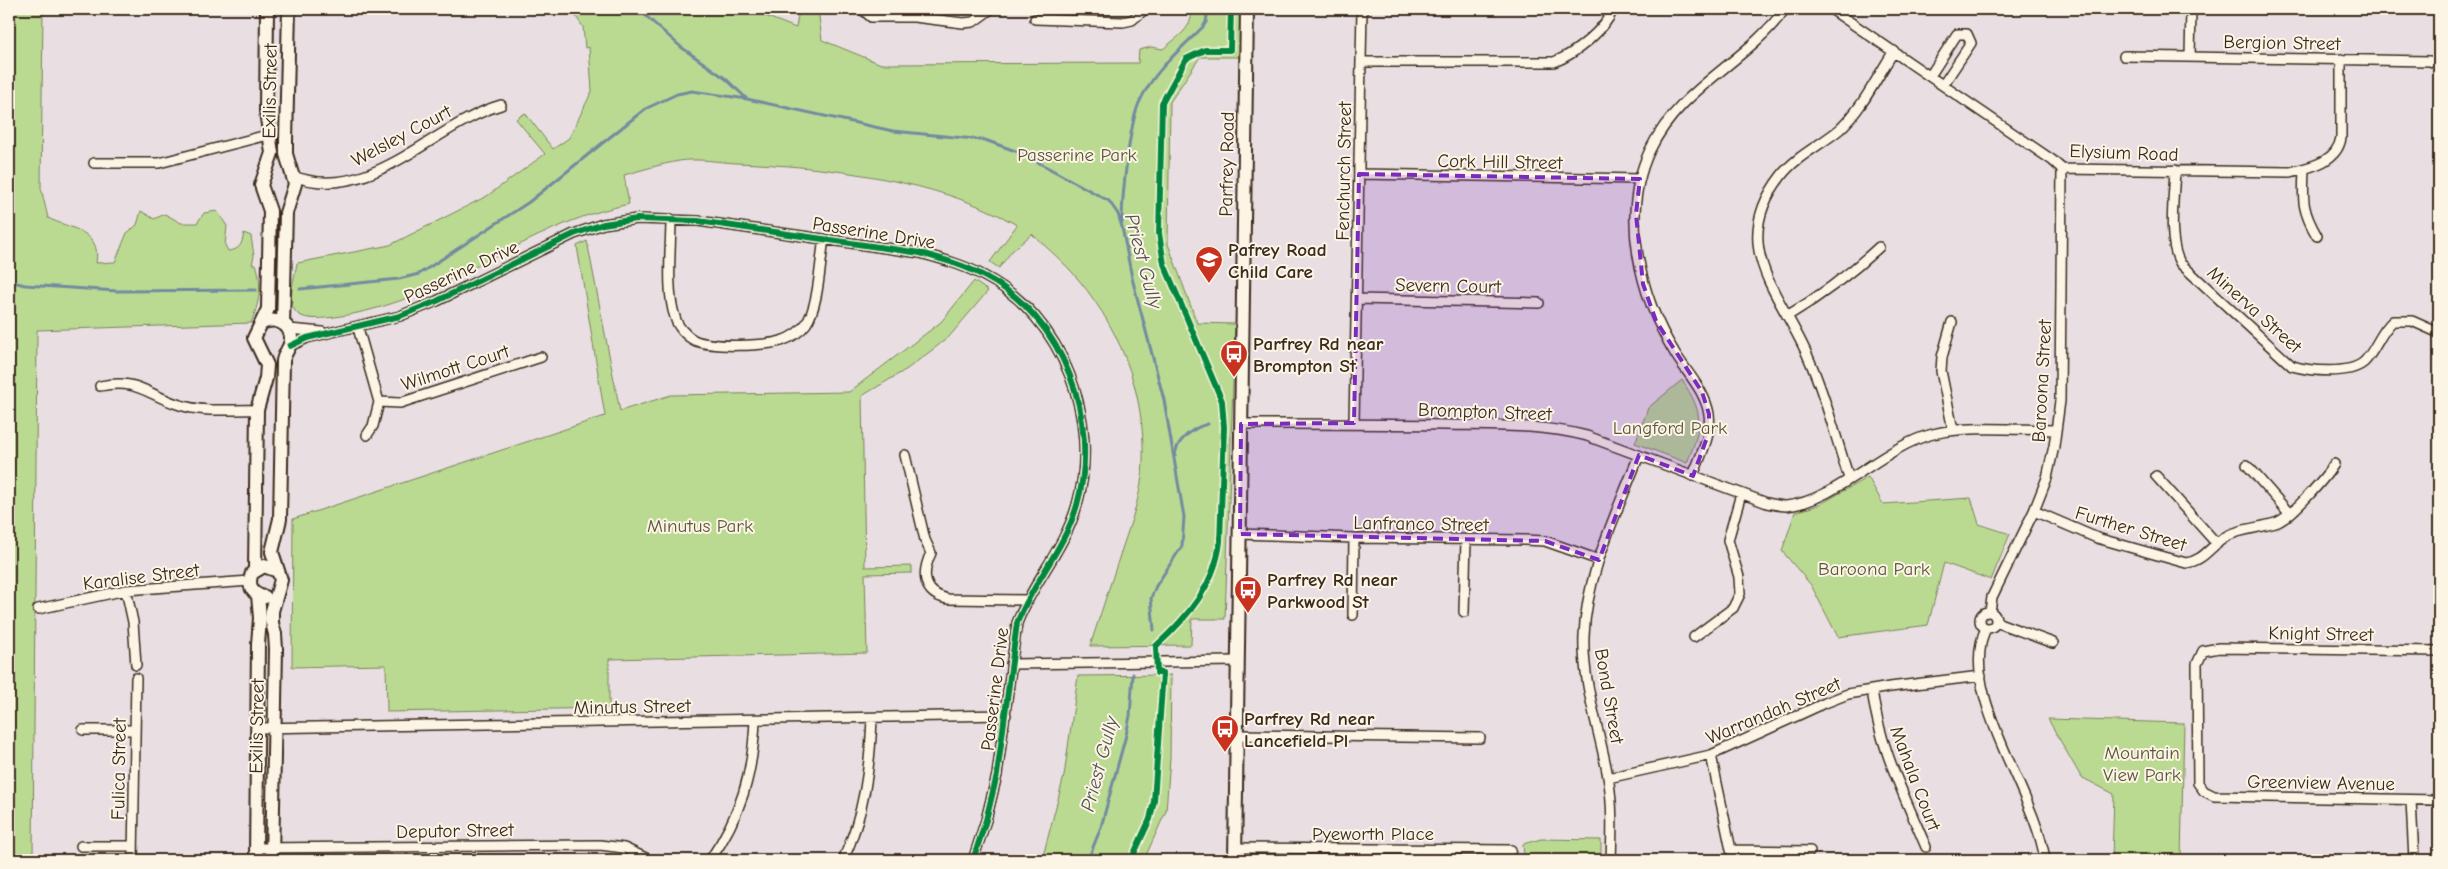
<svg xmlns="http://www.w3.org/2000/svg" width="2448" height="869" viewBox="0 0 2448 869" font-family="'Comic Neue',sans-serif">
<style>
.green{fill:#bada92;stroke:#7a8258}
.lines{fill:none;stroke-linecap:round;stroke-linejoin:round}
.stream{stroke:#738b9f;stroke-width:3}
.street-casing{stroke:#3b2a1e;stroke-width:12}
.secondary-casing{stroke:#3b2a1e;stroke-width:16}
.street{stroke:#fcf5e5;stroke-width:9}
.secondary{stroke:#fcf5e5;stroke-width:12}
.cycleway-casing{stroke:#fcf5e5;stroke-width:9}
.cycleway{stroke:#00873e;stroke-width:6}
.marked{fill:#7b2cbf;fill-opacity:0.2;stroke:#7b2cbf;stroke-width:4;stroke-dasharray:10 6;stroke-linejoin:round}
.labels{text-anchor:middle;stroke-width:4;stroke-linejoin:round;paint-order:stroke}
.street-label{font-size:19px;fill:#3b2a1e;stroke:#fcf5e5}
.park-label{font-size:19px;fill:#5b563b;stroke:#fcf5e5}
.poi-label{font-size:19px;font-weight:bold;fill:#3b2a1e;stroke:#fcf5e5;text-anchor:start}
.water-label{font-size:20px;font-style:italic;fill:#525254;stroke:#fcf5e5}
</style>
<rect width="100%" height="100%" fill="#e9dfe3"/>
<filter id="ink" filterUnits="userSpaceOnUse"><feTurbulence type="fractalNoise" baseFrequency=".02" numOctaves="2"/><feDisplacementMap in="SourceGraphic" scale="10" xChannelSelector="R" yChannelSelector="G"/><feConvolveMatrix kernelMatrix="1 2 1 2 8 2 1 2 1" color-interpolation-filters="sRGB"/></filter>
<g filter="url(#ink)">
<path class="green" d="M9,9H43L41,188L48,218C70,229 102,230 96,263L115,262L127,233L137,225L141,211L154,219L165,214L181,223H197L204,213L217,211L227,226L225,245L228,251C240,250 242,244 244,233L251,236L254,256L252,264H256C263,285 259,303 251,323L37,330L33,860H9Z
M571,9H747L796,28L799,9H818L822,40L881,64L1138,63L1139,50L1151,47L1163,49C1178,36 1192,30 1192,9H1241L1240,57H1200L1170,102L1168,244L1197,323L1235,324L1225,619H1192L1191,645L1090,646C1101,614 1111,581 1122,549C1130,525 1139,501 1142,476C1149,403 1124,334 1078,279C1065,263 1048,249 1032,234L1012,251L999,268L990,262L1017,225C940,180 825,166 736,163C718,162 697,158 679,161C661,164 642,170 624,175L629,204C608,209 588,214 567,223C488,255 423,305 335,317C325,318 307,321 298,314C285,304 295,277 297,263L390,245L487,196L545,154L516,119L525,113L553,149L569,138L592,91L589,47L585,48L583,27Z
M587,241L620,411L671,395L849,392L941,322L974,281L988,291L948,338L907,369L862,396L865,567L912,566V573L865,574L867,653L609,659V708L387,712L386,665L292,667L293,519L605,416L577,246Z
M1682,380C1705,415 1702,425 1687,463L1635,443L1648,408Z
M1868,477L1883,504L1971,498L1979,524L2010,534L1991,580L1944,563L1928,625L1838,637L1811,585L1782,551L1795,512L1819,505Z
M1171,675L1170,758L1166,811L1144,860H1042L1064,776L1078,676Z
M2048,719L2184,723L2181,860H2112L2114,794L2081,777Z
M1541,839L1601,840V860H1530L1524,855L1523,844Z"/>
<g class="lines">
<path class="stream" d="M638,9L681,47L726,79L746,98
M1122,223C1122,197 1129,126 1139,103C1153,72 1179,50 1203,27L1206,22L1208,9
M9,281L25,285L117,291L256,290
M300,289L399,279L419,274L529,202L645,109L677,94L692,91L747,99L893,131L985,140L1021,153L1109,201L1118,214L1122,227L1132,278L1164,400L1184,517L1182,546L1156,586L1151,598L1154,630
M1175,456C1176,440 1194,427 1208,424
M1088,860L1101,827L1126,735L1130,716L1133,674"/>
<defs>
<path id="street" d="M862,9L871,17H914L963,23L973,22L991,9
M1831,9L2052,160L2062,169L2290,172C2311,167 2337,162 2341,138V59
M1035,19L1123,22L1132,20L1145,9
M2124,56L2430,61L2439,65
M2190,57L2191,9
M1361,62H1554C1575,54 1605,30 1613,9
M1930,76L1957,34H1967L1971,43L1943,85
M94,163H159L271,134
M2304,169C2303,199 2301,209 2317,236
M2175,170C2174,195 2167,244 2181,264L2292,366C2310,371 2349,375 2364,362C2376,350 2380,332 2393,321H2412L2439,333
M1359,174L1640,179
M293,176C371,205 432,125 501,105
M671,219C671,246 666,293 675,317C677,326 686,336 694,340C711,348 763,346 781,341C790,338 800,332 806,324C819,306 820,261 824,239
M1357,299L1539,303
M1787,316C1821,296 1850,274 1879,247
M1952,322L1942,357L1941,371L1953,430
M358,328L379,402L373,426L367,435
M289,329L322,332
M290,346L307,338L400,316L437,301L574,234L603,224L637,219L698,221L920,253C942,259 964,265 984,276C1064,317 1101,421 1077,505C1065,548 1033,582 1017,623L997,775L986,820L973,860
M100,386C138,378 147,395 180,405C204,413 232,409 257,410
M379,402L400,403L541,357
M1354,423L1362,9
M1241,424C1309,424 1378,424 1447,425C1494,426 1541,424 1587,436L1767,503C1773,504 1780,506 1786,506C1835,502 1883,446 1933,434C1969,425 2019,430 2056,430
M905,455L925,540L931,553C921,574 923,594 948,599L1026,600
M2247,465L2289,513
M1693,476C1700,456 1712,435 1709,414C1705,391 1688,374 1676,355C1640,297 1619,215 1650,150C1680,87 1746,63 1785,9
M2156,476L2217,544
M1849,478C1836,439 1826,397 1809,359C1782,294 1726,247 1781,176C1796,156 1821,145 1840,129C1862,109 1877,77 1894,51
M2034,511L2097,538L2186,563C2204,561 2211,545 2227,536C2242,528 2262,528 2278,522C2292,516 2326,477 2334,464
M1240,534L1354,538L1525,540L1545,541L1599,560
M126,590L133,622L136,665
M38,609L126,590L250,581
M1464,612L1466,540
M1990,612L1992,597L2034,511L2047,478L2054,446L2060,401L2062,169
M1980 620a8 8 0 1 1 16 0a8 8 0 1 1-16 0Z
M1353,615L1354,538
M1996,622L2053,643
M1986,628C1956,692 2036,792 2045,860
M1694,637L1733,608L1740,594L1739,577L1728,540L1741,494
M2439,651L2219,648L2203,651L2197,664L2198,783L2204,791L2214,796L2439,800
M1011,664L1237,661
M1872,690C1879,746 1904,795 1926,847
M258,728L1006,715
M83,730H135
M1237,735L1480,738
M1711,755L1731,850L1810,851
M1608,778L1711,755L1825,703L1848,694L1890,687L1981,676
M2411,800L2414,860
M81,846H133
M257,848L600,845L624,848L650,860
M1235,848L1511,850
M133,860L136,678
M710,860C741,815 753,774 755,720
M843,860C864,815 870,768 872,718
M1611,860C1612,833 1613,804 1608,777C1600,731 1582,683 1584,636C1586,574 1617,513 1639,455"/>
<path id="secondary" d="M262,323C275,317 291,323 291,339C291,347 284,353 283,361L280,519L272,552L281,580L272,611V623L275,634L276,649L272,860
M283,324L286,213L295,184L286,154V140L289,9
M255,570L257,410L266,378L267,365L254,338L268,309L270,211L261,185L272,153L266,111L267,9
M265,597C252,595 247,585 252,573L264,566L278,571
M256,860L258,644L260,618L258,595
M1235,860L1247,9"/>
</defs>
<use href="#street" class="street-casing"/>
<use href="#secondary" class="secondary-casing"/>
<use href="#street" class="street"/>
<use href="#secondary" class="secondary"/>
<defs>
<path id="cycleway" d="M290,346L307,338L400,316L437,301L574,234L603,224L637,219L698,221L920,253C942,259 964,265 984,276C1064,317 1101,421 1077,505C1065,548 1033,582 1017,623L997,775L986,820L973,860
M1131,860L1150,819L1154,801L1163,673H1157L1156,646C1188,617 1215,585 1220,542L1224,427L1222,401L1164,264L1159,233L1162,103L1186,59L1205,50H1230L1231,9"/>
</defs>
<use href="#cycleway" class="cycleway-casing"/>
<use href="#cycleway" class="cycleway"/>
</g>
</g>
<path class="marked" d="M1359,174L1640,179L1636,214L1643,284L1656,321L1702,392L1709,414V432L1693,476L1639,455L1599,560L1545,541L1240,534L1241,424L1354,423Z"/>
<defs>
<symbol id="school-pin" viewBox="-11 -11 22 30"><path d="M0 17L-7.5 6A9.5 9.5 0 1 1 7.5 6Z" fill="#c8321e" stroke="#fcf5e5"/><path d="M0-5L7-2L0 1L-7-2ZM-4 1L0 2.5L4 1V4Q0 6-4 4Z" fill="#fff"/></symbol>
<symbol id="bus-pin" viewBox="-11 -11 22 30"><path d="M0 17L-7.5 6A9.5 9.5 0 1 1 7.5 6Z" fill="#c8321e" stroke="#fcf5e5"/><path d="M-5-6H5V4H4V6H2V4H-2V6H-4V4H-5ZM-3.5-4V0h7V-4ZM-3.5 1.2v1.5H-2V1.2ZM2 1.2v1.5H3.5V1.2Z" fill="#fff"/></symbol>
</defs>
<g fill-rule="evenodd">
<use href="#school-pin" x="1193" y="244" width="32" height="43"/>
<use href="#bus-pin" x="1218" y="338" width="32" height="43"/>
<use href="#bus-pin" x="1232" y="574" width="32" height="43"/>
<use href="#bus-pin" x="1209" y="713" width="32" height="43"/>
</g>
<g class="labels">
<g class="street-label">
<text transform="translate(2282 42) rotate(1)" y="7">Bergion Street</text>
<text transform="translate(269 91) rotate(-89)" y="7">Exilis Street</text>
<text transform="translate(401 135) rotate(-28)" y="7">Welsley Court</text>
<text transform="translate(2124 152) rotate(2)" y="7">Elysium Road</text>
<text transform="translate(1500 161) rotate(1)" y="7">Cork Hill Street</text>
<text transform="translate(1226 164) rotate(-89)" y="7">Parfrey Road</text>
<text transform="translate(1343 171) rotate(-89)" y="7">Fenchurch Street</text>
<text transform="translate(874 232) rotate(9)" y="7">Passerine Drive</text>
<text transform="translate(461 271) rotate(-25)" y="7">Passerine Drive</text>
<text transform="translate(1448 285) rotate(1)" y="7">Severn Court</text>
<text transform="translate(2255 309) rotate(42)" y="7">Minerva Street</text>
<text transform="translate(455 367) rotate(-18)" y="7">Wilmott Court</text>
<text transform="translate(2041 381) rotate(-87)" y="7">Baroona Street</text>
<text transform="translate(1485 411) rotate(2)" y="7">Brompton Street</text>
<text transform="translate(1421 523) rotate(1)" y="7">Lanfranco Street</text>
<text transform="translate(2131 528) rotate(17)" y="7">Further Street</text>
<text transform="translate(141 576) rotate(-7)" y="7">Karalise Street</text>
<text transform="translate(2321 633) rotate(1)" y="7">Knight Street</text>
<text transform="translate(994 689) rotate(-83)" y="7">Passerine Drive</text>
<text transform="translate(1610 696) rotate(80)" y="7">Bond Street</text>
<text transform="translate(632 706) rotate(-1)" y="7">Minutus Street</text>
<text transform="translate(1773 710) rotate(-23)" y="7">Warrandah Street</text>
<text transform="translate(256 726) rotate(-89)" y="7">Exilis Street</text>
<text transform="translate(118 769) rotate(-89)" y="7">Fulica Street</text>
<text transform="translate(1916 778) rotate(69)" y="7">Mahala Court</text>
<text transform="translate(2321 782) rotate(1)" y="7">Greenview Avenue</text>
<text transform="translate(455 830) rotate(-1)" y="7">Deputor Street</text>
<text x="1373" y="840">Pyeworth Place</text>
</g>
<g class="park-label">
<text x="1077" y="161">Passerine Park</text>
<text x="1670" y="434">Langford Park</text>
<text x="700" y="532">Minutus Park</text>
<text x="1874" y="575">Baroona Park</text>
<text x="2142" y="759">Mountain<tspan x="2142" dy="22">View Park</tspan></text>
</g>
<g class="poi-label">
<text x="1228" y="256">Pafrey Road<tspan x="1228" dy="22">Child Care</tspan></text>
<text x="1253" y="350">Parfrey Rd near<tspan x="1253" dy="22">Brompton St</tspan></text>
<text x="1267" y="586">Parfrey Rd near<tspan x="1267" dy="22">Parkwood St</tspan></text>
<text x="1244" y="725">Parfrey Rd near<tspan x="1244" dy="22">Lancefield Pl</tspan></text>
</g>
<g class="water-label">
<text transform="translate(1144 261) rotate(75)" y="7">Priest Gully</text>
<text transform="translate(1099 764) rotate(-75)" y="7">Priest Gully</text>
</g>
</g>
<rect width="2448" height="869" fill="none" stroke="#fcf5e5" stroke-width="30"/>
<rect x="15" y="15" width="2418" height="839" fill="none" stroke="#3b2a1e" stroke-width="2" filter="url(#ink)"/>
</svg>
